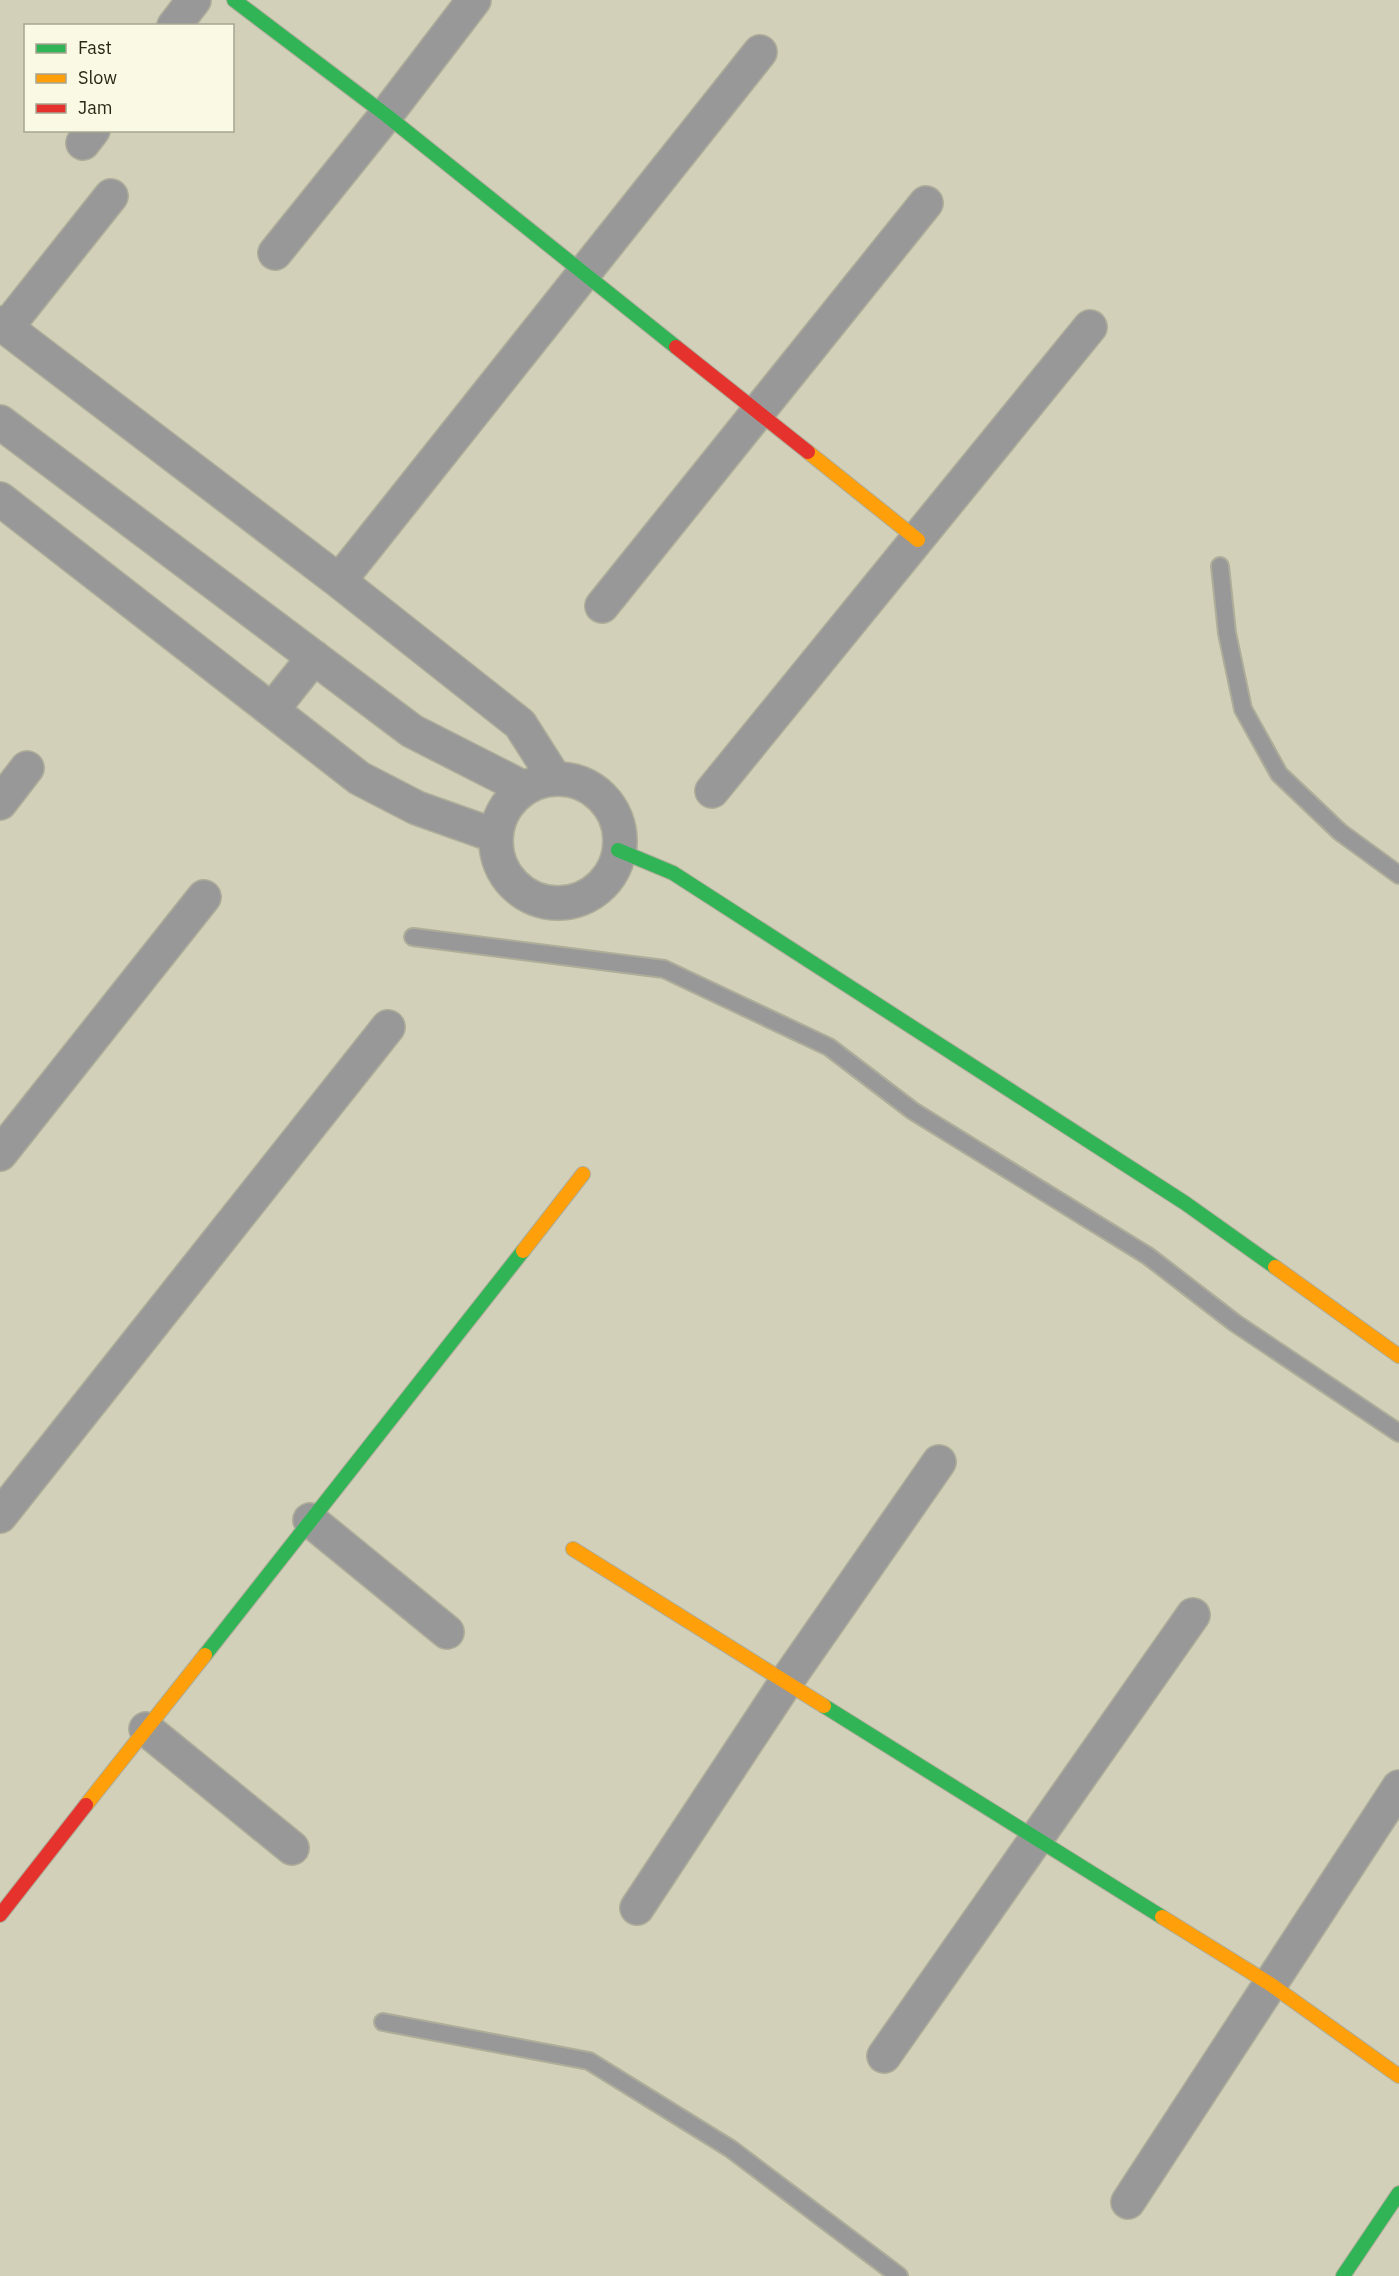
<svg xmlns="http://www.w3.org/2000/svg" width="1399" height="2276" viewBox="0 0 1399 2276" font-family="'IBM Plex Sans',sans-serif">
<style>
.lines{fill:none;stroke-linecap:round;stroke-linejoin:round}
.lane-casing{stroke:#aead9a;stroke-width:20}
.street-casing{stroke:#aead9a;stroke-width:36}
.fast-casing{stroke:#aead9a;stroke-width:16}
.slow-casing{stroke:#aead9a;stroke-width:16}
.jam-casing{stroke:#aead9a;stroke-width:16}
.lane{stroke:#989899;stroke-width:16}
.street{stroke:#989899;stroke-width:33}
.fast{stroke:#30b455;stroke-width:14}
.slow{stroke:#ff9f0a;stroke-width:14}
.jam{stroke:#e5322d;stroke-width:14}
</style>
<rect width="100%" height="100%" fill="#d2d0b8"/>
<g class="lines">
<defs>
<path id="lane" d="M1220,566L1227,633L1243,709L1279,774L1340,832L1399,875
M413,937L664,969L829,1047L913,1111L1148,1256L1235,1323L1399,1433
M383,2022L589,2061L731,2149L899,2276"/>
<path id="street" d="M174,26L194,0
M83,143L93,130
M275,253L386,115L474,0
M0,323L339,581L520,724L555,779
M6,328L111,196
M0,422L412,731L524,788
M0,499L359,778L417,808L496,836
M339,581L760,52
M602,606L926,203
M272,710L314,657
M496 841a62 62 0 1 1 124 0a62 62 0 1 1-124 0Z
M712,791L1090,327
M0,803L27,768
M0,1154L204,897
M0,1516L388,1027
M310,1520L447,1632
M146,1729L292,1848
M637,1908L786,1682L939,1462
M884,2056L1193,1615
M1128,2202L1399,1787"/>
<path id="fast" d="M234,0L386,115L676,347
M618,850L673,873L1185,1203L1275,1267
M205,1655L523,1251
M824,1706L1162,1917
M1343,2276L1399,2193"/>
<path id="slow" d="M808,452L918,540
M523,1251L583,1174
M1275,1267L1399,1356
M573,1549L824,1706
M86,1805L205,1655
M1162,1917L1270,1984L1399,2076"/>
<path id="jam" d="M676,347L808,452
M0,1915L86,1805"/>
</defs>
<use href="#lane" class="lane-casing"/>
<use href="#street" class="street-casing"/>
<use href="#fast" class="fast-casing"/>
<use href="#slow" class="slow-casing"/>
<use href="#jam" class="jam-casing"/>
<use href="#lane" class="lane"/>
<use href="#street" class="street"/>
<use href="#fast" class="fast"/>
<use href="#slow" class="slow"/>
<use href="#jam" class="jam"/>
</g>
<rect x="24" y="24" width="210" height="108" fill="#faf9e3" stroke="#a6a591" stroke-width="1.5"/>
<rect x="36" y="44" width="30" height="9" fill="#30b455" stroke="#a6a591" stroke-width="1.5"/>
<text x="78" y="54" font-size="18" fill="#292817">Fast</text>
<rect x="36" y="74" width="30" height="9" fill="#ff9f0a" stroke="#a6a591" stroke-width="1.5"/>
<text x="78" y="84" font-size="18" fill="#292817">Slow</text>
<rect x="36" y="104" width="30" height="9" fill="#e5322d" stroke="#a6a591" stroke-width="1.5"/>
<text x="78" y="114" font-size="18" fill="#292817">Jam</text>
</svg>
